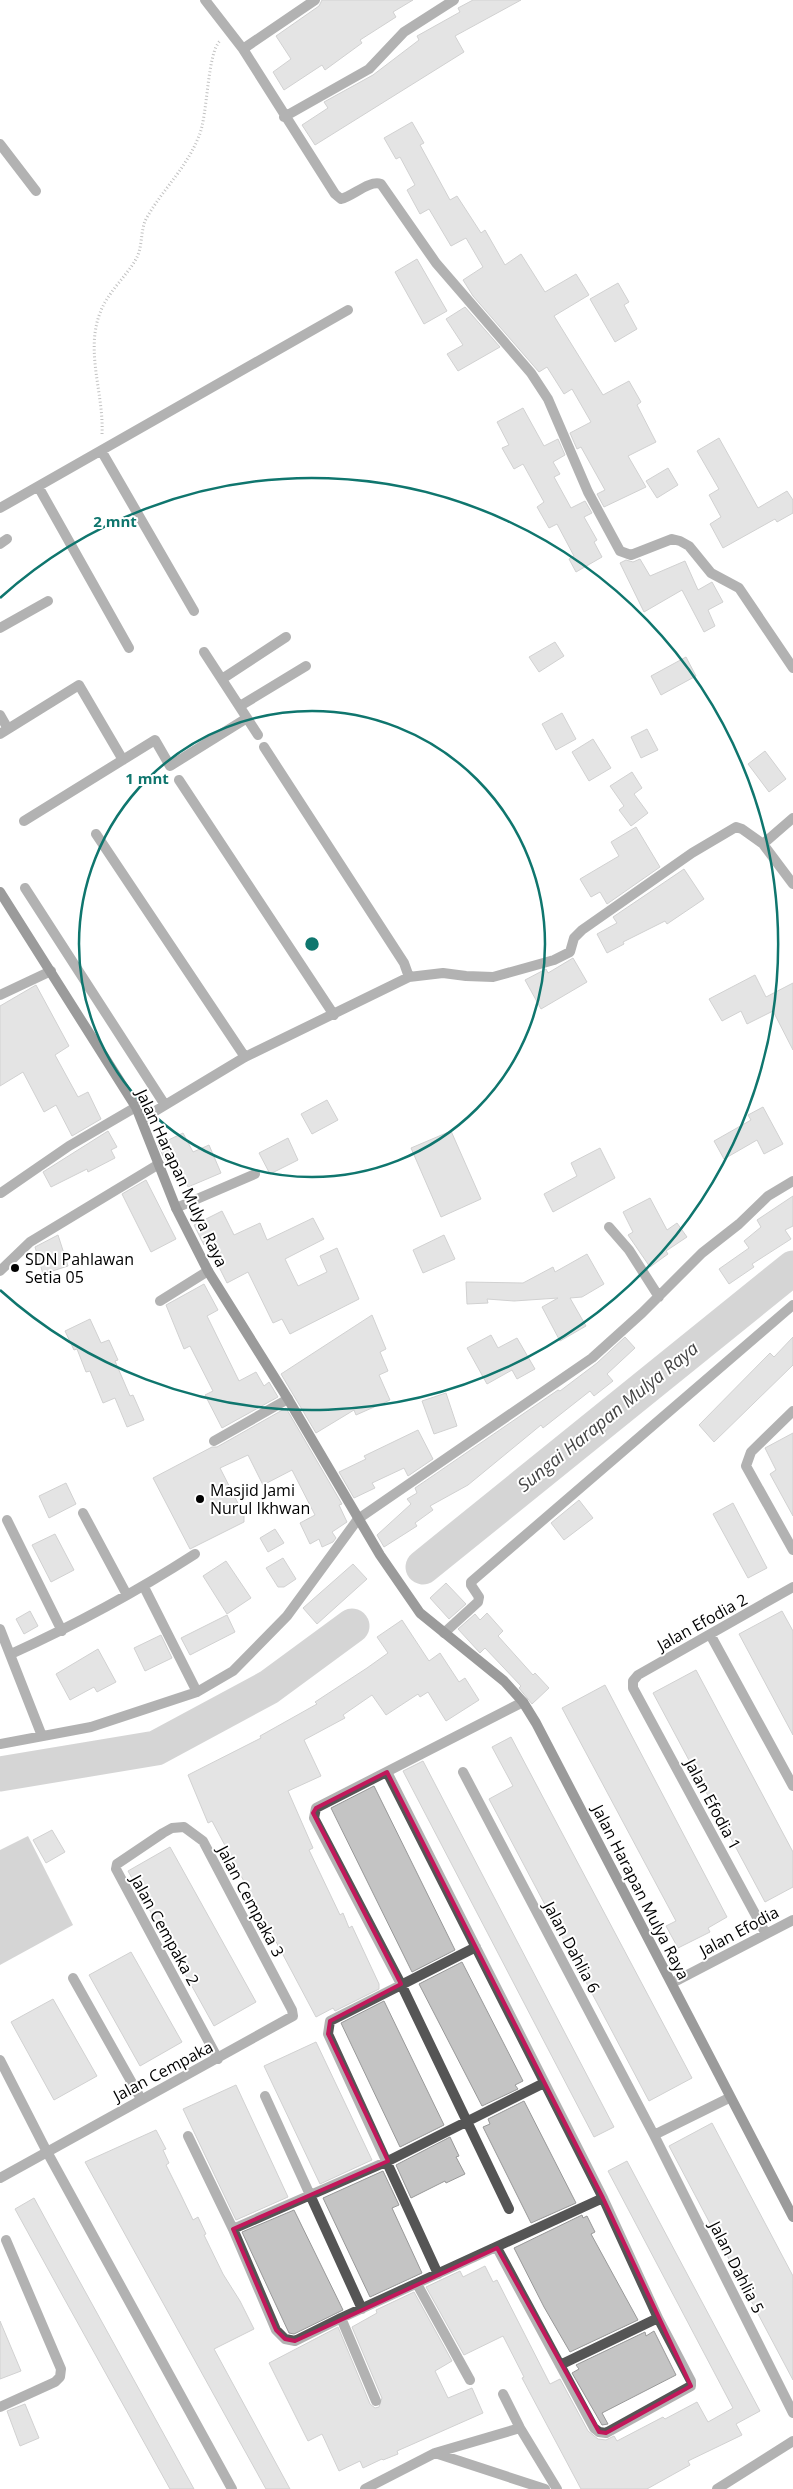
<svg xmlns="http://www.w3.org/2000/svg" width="793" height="2489" viewBox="0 0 793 2489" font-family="'Open Sans',sans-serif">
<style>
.water{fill:#a3a3a3}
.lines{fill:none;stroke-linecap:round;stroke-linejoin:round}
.river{stroke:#a3a3a3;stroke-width:35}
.building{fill:#c4c4c4;stroke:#999}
.path{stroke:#777;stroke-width:3;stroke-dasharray:1 2.5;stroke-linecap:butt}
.street{stroke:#555;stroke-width:10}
.secondary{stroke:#222;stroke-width:10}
.marked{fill:none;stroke:#c2185b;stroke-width:4;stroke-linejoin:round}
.ring{fill:none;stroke:#0f766e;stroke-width:2.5}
.poi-dot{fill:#000;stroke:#fff;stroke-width:2}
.labels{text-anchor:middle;stroke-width:4;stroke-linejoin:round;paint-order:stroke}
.street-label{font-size:16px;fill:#000;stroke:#fff}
.poi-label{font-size:16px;fill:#000;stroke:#fff;text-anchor:start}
.water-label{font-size:18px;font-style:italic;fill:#444;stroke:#fff}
.centre{fill:#0f766e;stroke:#fff;stroke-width:2.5}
.ring-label{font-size:15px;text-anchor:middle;font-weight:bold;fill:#0f766e;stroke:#fff;stroke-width:4;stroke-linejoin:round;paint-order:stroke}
</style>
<rect width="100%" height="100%" fill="#fff"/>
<path class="water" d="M28,1836L73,1925L0,1965V1850Z"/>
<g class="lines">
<path class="river" d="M423,1567L793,1268
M0,1774L156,1748L269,1687L352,1626"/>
</g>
<path class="building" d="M322,0H413L393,12L396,17L360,40L362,43L325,70L322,65L284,90L273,72L291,59L276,36L319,6Z
M473,0H521L455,36L464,52L315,145L302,125L328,108L324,102L373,75L419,40L417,36L460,12L458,8Z
M412,122L424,143L420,145L450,200L457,196L481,233L485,230L505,265L521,254L545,292L576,274L589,295L554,316L603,395L629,381L641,402L637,405L656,442L628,456L646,487L604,507L597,494L605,490L581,447L577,449L570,433L591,422L572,389L564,394L547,367L539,372L473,296L463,280L483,267L466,238L451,246L429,209L420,214L407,190L415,185L400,157L396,159L384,138Z
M417,259L447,311L424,324L395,272Z
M618,283L629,302L624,305L637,329L615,342L590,299Z
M465,307L500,347L458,371L447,354L463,345L446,319Z
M523,408L544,446L558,439L565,455L553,462L560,474L554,477L571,508L585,501L592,513L584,517L597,540L594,542L602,557L576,572L569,559L574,556L557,524L549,528L537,507L544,502L523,464L514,469L502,448L509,445L497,422Z
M719,438L758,508L787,491L793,500V513L777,522L775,519L723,548L710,524L721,517L709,495L719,489L697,451Z
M668,468L678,485L657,498L646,481Z
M640,559L650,576L685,561L698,590L712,582L723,602L708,610L715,626L704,632L682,590L644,612L620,563L626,560L633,562Z
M555,642L564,656L539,672L529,657Z
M686,657L696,676L661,695L651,676Z
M562,713L576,739L556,750L542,724Z
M647,729L658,750L641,758L631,737Z
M593,739L611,768L589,781L572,752Z
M765,751L786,779L769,792L748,764Z
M632,772L642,788L634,794L648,813L631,826L619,810L624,806L610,786Z
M636,827L660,867L607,904L600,892L591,897L580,879L619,856L611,842Z
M684,869L704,899L667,924L665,921L623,942L624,944L607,953L597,934L617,923L613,917Z
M573,958L587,982L541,1009L525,980L544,970L546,969L548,973Z
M755,975L766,997L793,983V1050L773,1011L747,1024L741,1011L722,1021L709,999Z
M36,985L69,1046L55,1055L78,1097L88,1092L101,1119L72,1136L56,1105L44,1112L23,1072L0,1086V1006Z
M327,1100L338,1120L312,1134L301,1114Z
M763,1107L783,1144L764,1154L757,1140L724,1159L714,1141L751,1120L748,1115Z
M108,1131L117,1147L111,1150L115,1158L88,1172L87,1169L51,1187L43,1172Z
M451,1131L481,1199L441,1217L411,1148Z
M183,1133L193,1152L209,1145L221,1173L188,1187L174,1156L165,1160L158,1145Z
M288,1138L298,1160L270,1174L259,1153Z
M600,1148L615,1178L553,1212L544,1194L577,1176L571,1163Z
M146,1180L176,1239L151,1252L122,1194Z
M793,1196V1226L785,1230L791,1239L752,1264L754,1267L729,1284L719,1269L749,1248L744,1241L761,1227L757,1220Z
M650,1198L667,1230L677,1223L687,1237L666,1251L668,1254L650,1267L628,1235L633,1232L623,1212Z
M222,1211L234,1235L260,1223L267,1240L313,1218L324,1239L285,1259L298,1286L327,1272L320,1256L337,1248L359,1299L290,1334L282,1319L273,1323L248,1272L227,1283L207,1243L204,1245L194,1225Z
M58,1235L68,1266L43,1274L35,1247Z
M444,1235L455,1259L423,1273L413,1250Z
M587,1254L604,1284L582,1297L570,1298L586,1326L560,1341L542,1307L558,1298L514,1301L487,1299L488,1303L467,1304L466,1282L523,1283L553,1267L555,1272Z
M204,1284L218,1310L207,1316L239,1381L256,1372L264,1386L269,1382L278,1397L222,1428L205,1395L213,1391L190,1346L184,1349L166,1305Z
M372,1315L386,1349L380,1352L388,1371L379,1375L390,1400L356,1415L354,1410L316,1433L281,1374Z
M90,1319L101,1343L109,1340L118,1360L115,1361L130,1396L133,1395L144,1420L127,1427L115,1398L103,1403L90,1371L86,1372L77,1349L74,1350L65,1331Z
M491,1335L498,1348L517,1338L535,1369L517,1379L512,1370L487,1384L467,1348Z
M625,1337L635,1348L607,1374L613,1381L594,1396L590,1391L543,1428L541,1425L468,1485L430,1506L433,1510L415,1523L417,1526L384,1547L377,1535L411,1504L407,1499L417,1493L415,1488L558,1390L560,1391L597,1363Z
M793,1337V1365L714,1442L699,1425L770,1353L774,1357Z
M446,1393L457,1426L434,1434L422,1401Z
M286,1408L342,1504L339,1505L347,1522L332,1532L336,1538L333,1542L322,1547L319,1539L310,1544L300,1523L315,1515L292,1470L263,1485L248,1455L220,1468L244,1515V1522L190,1549L153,1478L212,1447H217Z
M418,1430L433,1459L408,1476L404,1468L372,1483L375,1488L354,1498L339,1472L366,1459L364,1456Z
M793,1433V1516L770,1474L776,1470L765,1448Z
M66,1483L76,1504L49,1518L39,1496Z
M579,1500L593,1518L564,1540L551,1523Z
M733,1503L767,1568L748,1578L713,1514Z
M275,1529L284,1543L268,1552L260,1538Z
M55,1534L74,1570L51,1582L32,1545Z
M283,1558L296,1579L284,1587H278L266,1568Z
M226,1561L251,1598L227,1614L203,1576Z
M353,1564L367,1579L317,1624L303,1608Z
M446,1583L466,1604L449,1619L430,1598Z
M30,1611L38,1626L24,1634L16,1619Z
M782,1611L793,1631V1735L739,1634Z
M487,1613L503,1631L498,1636L533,1675L535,1673L549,1688L532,1704L519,1688L521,1686L485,1648L480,1653L458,1629L475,1614L480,1620Z
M227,1615L235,1632L190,1655L181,1638Z
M402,1620L429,1661L440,1653L459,1682L465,1678L479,1700L446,1721L428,1692L420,1697L418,1694L386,1715L372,1695L343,1715L345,1718L304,1740L321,1776L288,1791L313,1848L309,1850L340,1915L343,1913L349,1928L352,1926L379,1984V1989L335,2011L333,2008L316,2017L212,1821L208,1823L188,1775L261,1738L260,1736L317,1704L315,1702L367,1668L388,1653L377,1637Z
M161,1635L172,1658L145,1671L134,1648Z
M98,1649L116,1682L97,1692L94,1687L70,1700L56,1674Z
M696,1670L793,1852V1887L765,1902L653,1693Z
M605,1685L727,1917L708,1928L710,1932L678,1948L666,1926L676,1921L562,1708Z
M511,1737L692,2078L649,2101L489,1799L513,1786L492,1747Z
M423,1761L614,2127L594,2137L403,1771Z
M374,1786L455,1950L412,1972L331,1808Z
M52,1830L65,1852L46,1863L33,1840Z
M170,1847L256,2002L214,2026L128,1871Z
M131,1952L182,2042L140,2066L89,1975Z
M462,1962L523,2081L515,2085L518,2089L482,2106L419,1984Z
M53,1999L97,2076L54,2100L11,2022Z
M384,2001L444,2125L400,2147L341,2023Z
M316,2042L372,2160L320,2184L264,2066Z
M236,2085L288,2197L236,2220L183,2109Z
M524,2101L576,2203L531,2223L483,2127L490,2124L488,2119Z
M712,2123L793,2276V2380L669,2146Z
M156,2130L166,2149L163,2150L169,2163L166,2165L180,2193L193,2220L198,2217L206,2234L204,2235L223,2274L240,2301L254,2329L214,2349L290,2489H266L85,2162Z
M450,2137L459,2156L456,2157L465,2174L446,2183L445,2181L411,2198L396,2165Z
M627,2161L760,2411L736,2424L742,2435L688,2461L690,2465L647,2489H581L522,2378L524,2377L503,2336L464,2355L426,2287L460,2271L463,2277L485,2266L493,2282L497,2280L550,2384L560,2379L588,2431L598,2439L606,2440L614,2436L617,2441L663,2417L665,2419L697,2402L708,2422L733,2408L608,2171Z
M383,2171L399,2205L392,2208L422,2273L370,2297L323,2198Z
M34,2198L70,2264L194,2489H170L65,2300L15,2209Z
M294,2210L343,2310L294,2334L289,2333L242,2232Z
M582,2215L583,2218L587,2216L595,2232L591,2234L638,2320L570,2352L544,2307L514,2248Z
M414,2292L452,2361L435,2371L448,2398L472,2388L483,2413L397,2451L398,2454L383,2460L382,2459L363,2468L360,2461L339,2471L322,2434L308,2441L269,2363L338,2327L370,2404L375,2408L379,2407L382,2398L352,2327L377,2313L376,2310Z
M0,2321L21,2371L0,2379Z
M654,2331L676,2375L602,2413L608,2424L602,2425L572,2373L579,2369L576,2365L645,2332L646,2336Z
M25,2404L39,2438L20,2446L7,2411Z"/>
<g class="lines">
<path class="path" d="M102,434C104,394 85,352 100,313C107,293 126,277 136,259C143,247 140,231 146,219C162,190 186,169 199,136C208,115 207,53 220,41"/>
<path class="street" d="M205,0L243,49L335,194L341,199C353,196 369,180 381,184L436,263L531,373L548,399L588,492L620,551L631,555L672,539L680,541L689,546L711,573L739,588L793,668
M243,49L315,0
M284,117L369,69L404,32L454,0
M0,144L36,191
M102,452L194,611
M39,488L129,648
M0,508L348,310
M0,544L7,539
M0,628L48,601
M204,652L258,735
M222,679L286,637
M240,706L306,666
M0,715L8,729
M0,734L79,685L123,760
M179,780L334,1015
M793,818L763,844L793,884
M24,821L155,740L170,766L247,718
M96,834L245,1057
M25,888L165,1105
M409,977L443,973L466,976L493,977L554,960L570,952L574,938L582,930L692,853L736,827L742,829L763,844
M0,995L51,971
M142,1119L245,1057L409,977L404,963L264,747
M1,1193L69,1146L136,1107
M176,1208L255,1174
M609,1227L629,1250L659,1297
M0,1271L30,1242L159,1164
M160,1301L208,1271
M793,1411L751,1452L746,1466L793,1550
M214,1441L288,1399
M83,1513L127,1595
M7,1520L62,1631
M144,1587L197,1692
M0,1629L42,1736
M444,1633L478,1602L479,1597L471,1585V1582L793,1305
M711,1636L793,1786
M11,1654C75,1625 136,1592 195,1554
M0,1744L91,1727L197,1692L233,1671L287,1616L358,1519L592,1358L642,1313L702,1253L739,1224L768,1196L793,1181
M387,1772L603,2198L658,2318L691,2381V2386L606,2433L599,2432L594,2428L497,2248
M463,1772L654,2135L793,2413
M766,1934L633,1688V1681L638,1675L793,1587
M73,1978L141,2099
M672,1983L793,1920
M0,2060L46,2150L232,2489
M265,2096L362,2309
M654,2135L729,2098
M188,2136L233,2229L276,2330L285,2339L295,2341L341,2318L603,2198
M0,2178L293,2016L292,2010L203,1841L184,1827L172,1828L163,1833L117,1864L116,1869L218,2059
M509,2209L401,1984L314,1818L316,1808L523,1702
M233,2229L388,2161L544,2083
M438,2274L328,2034L330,2021L476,1947
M417,2284L470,2380
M341,2318L376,2401
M560,2365L658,2318
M503,2394L520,2428L557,2489
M0,2407L55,2382L60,2377L61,2369L6,2240
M435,2453L545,2489
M365,2489L435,2453L520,2428
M717,2489L793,2441"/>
<path class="secondary" d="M0,892L136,1107L176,1208L208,1271L288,1399L380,1555L420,1613L504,1681L523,1702L536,1723L793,2217"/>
</g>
<path d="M0 0H793V2489H0ZM387,1772L603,2198L691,2386L606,2433L599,2432L497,2248L295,2341L285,2339L276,2330L233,2229L388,2161L328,2034L330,2021L401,1984L313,1813L316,1808Z" fill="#fff" fill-opacity=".55" fill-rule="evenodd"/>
<path class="marked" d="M387,1772L603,2198L691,2386L606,2433L599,2432L497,2248L295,2341L285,2339L276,2330L233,2229L388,2161L328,2034L330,2021L401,1984L313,1813L316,1808Z"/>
<g class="ring">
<circle cx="312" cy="944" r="233"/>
<path d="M0 598A466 466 0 1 1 0 1290"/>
</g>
<g class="poi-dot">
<circle cx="15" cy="1268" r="5"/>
<circle cx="200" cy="1499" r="5"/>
</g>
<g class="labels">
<g class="street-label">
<text transform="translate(182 1178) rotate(65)" y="6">Jalan Harapan Mulya Raya</text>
<text transform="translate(702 1622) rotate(-29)" y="6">Jalan Efodia 2</text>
<text transform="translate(713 1804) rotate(62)" y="6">Jalan Efodia 1</text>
<text transform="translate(641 1892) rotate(63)" y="6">Jalan Harapan Mulya Raya</text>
<text transform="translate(251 1901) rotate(62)" y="6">Jalan Cempaka 3</text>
<text transform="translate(165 1930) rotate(61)" y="6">Jalan Cempaka 2</text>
<text transform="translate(739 1931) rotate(-28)" y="6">Jalan Efodia</text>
<text transform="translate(572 1947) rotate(62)" y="6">Jalan Dahlia 6</text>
<text transform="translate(163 2071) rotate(-28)" y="6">Jalan Cempaka</text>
<text transform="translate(737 2267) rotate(63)" y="6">Jalan Dahlia 5</text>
</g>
<g class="poi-label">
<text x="25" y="1265">SDN Pahlawan<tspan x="25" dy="18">Setia 05</tspan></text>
<text x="210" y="1496">Masjid Jami<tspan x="210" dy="18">Nurul Ikhwan</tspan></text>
</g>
<g class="water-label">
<text transform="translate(608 1417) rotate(-39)" y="6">Sungai Harapan Mulya Raya</text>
</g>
</g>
<circle cx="312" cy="944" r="8" class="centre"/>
<g class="ring-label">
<text x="115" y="527">2 mnt</text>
<text x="147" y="784">1 mnt</text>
</g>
</svg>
